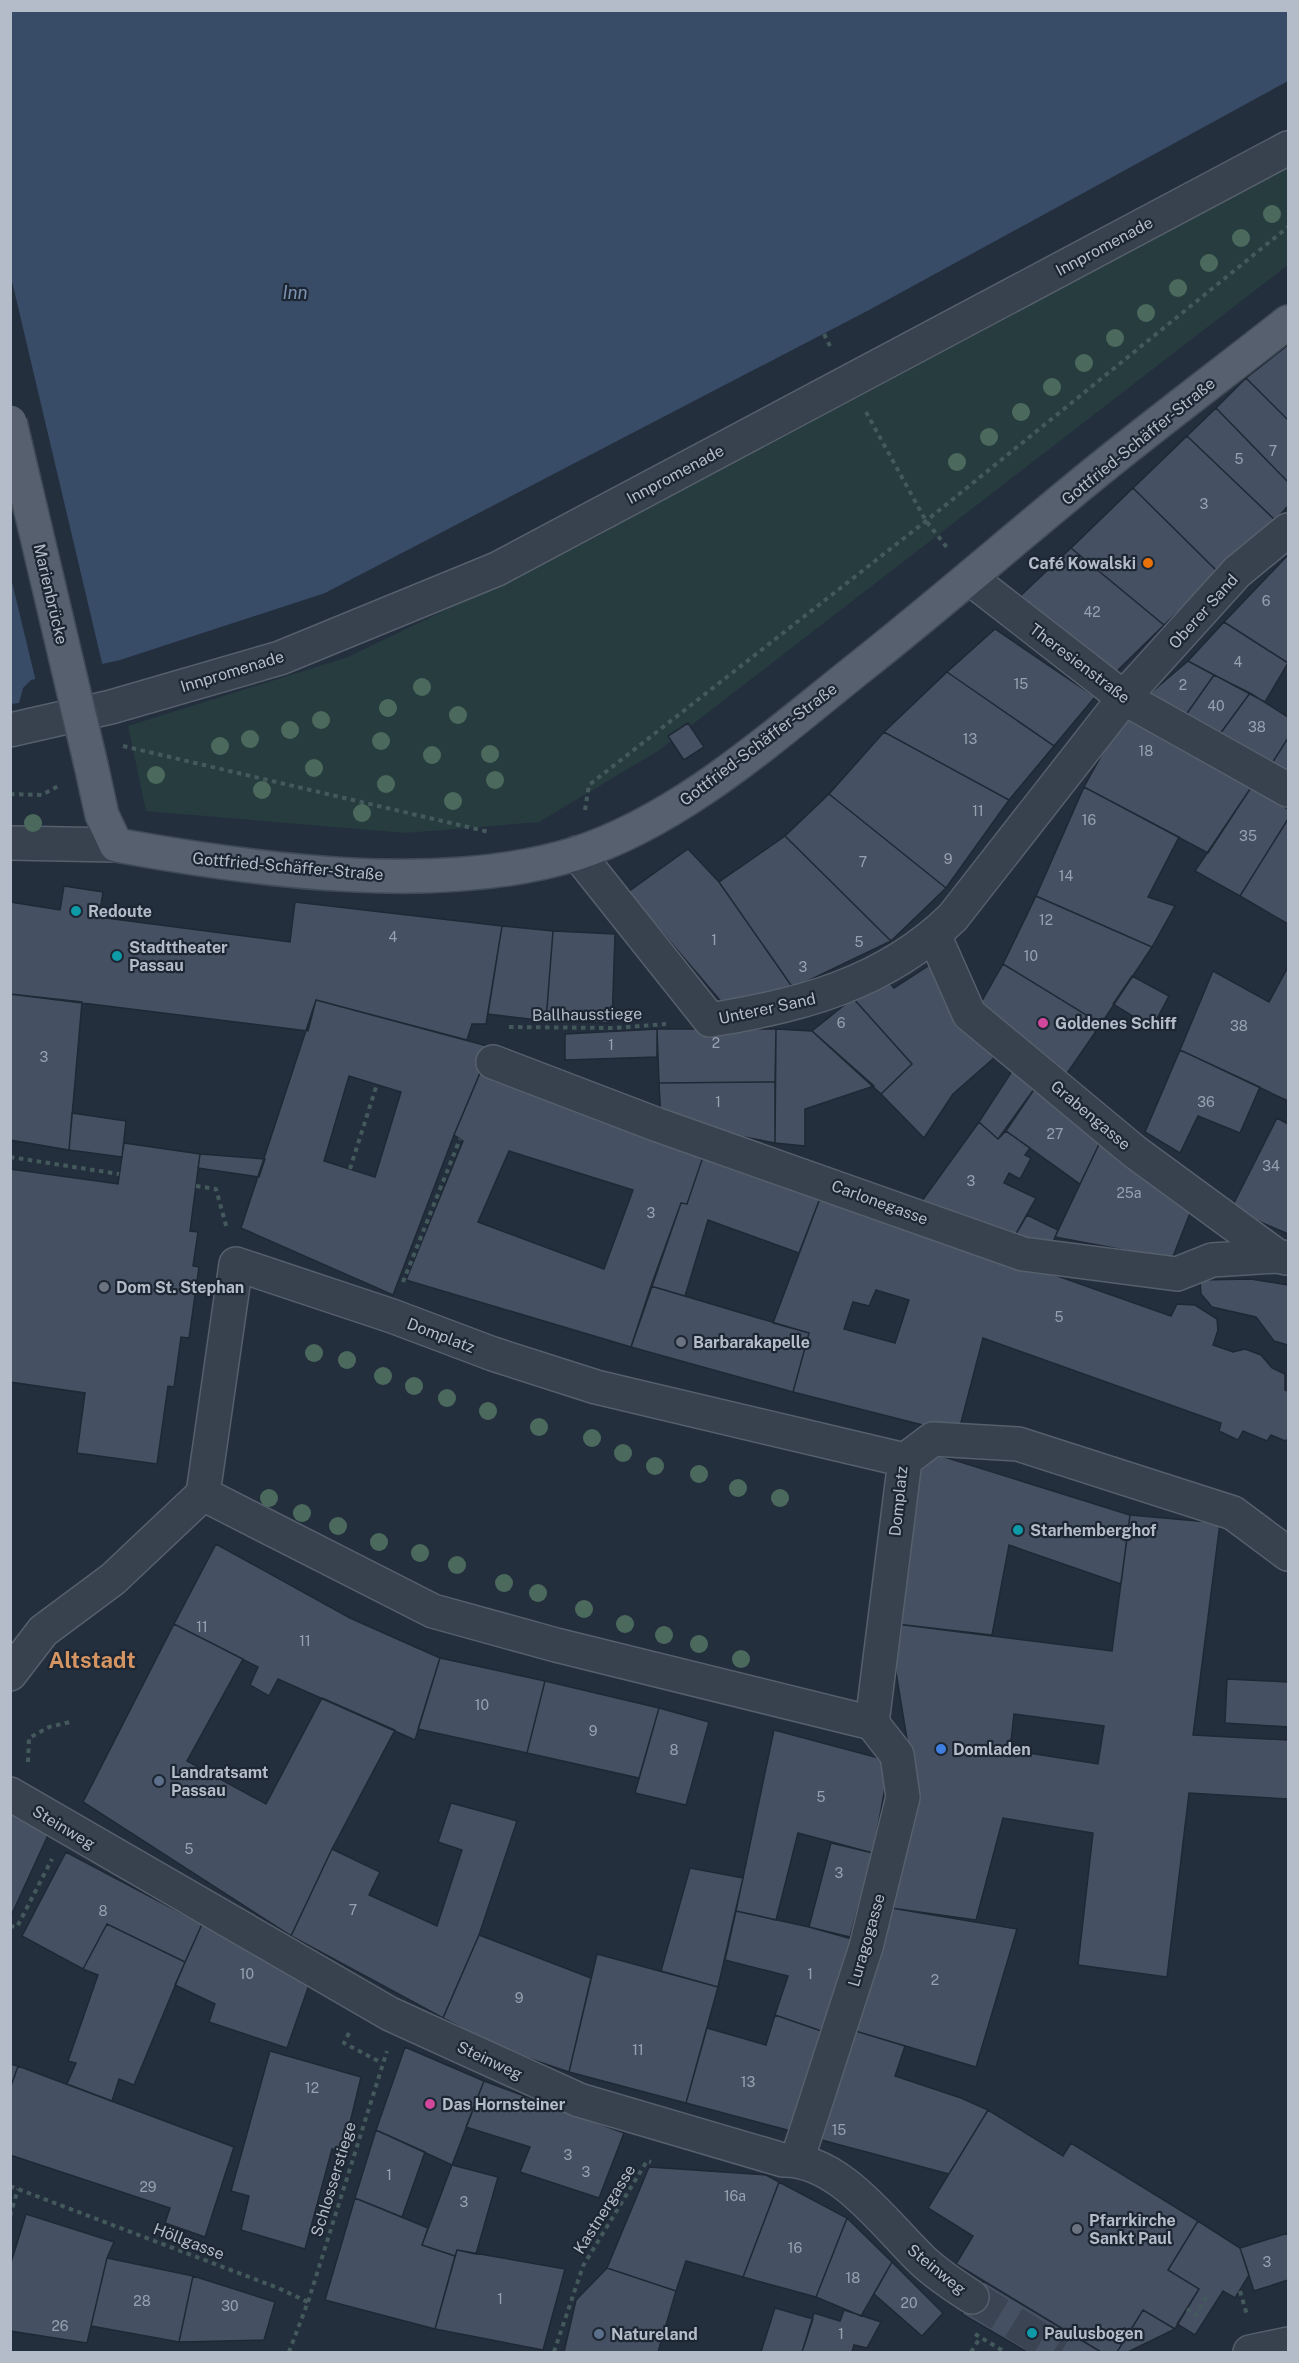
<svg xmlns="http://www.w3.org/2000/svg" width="1299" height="2363" viewBox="0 0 1299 2363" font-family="'Public Sans',sans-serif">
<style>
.green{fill:#263c3f}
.water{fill:#394c67}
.pier{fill:#242f3e}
.building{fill:#455162;stroke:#1f2835;stroke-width:1.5;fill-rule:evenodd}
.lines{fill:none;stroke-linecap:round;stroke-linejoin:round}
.minor-tunnel{stroke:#3a4453;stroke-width:33;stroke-dasharray:33 16;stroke-linecap:butt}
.minor-casing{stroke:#565f6c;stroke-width:36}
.major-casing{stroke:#414a57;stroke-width:36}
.path{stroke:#44595c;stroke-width:4;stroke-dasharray:4.5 4.5;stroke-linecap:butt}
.minor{stroke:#38414e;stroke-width:33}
.major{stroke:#56606e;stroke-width:33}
.major-bridge-casing{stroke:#414a57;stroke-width:36;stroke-linecap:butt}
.major-bridge{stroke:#56606e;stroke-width:33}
.tree{fill:#4b6a5d}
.food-dot{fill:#e8710a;stroke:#1d2633;stroke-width:2}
.culture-dot{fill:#0f9aa8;stroke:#1d2633;stroke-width:2}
.hotel-dot{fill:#d1479c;stroke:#1d2633;stroke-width:2}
.worship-dot{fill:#6b7280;stroke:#1d2633;stroke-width:2}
.shop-dot{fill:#3f7fe0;stroke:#1d2633;stroke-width:2}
.service-dot{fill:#5c6f8a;stroke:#1d2633;stroke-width:2}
.labels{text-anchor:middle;stroke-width:4.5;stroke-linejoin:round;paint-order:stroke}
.number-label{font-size:14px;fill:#98a1af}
.street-label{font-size:16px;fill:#b4bcc9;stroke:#1d2633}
.poi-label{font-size:16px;font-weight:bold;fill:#b4bcc9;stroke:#1d2633;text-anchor:start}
.water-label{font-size:18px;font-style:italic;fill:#7c92b1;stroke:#1d2633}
.district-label{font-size:22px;font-weight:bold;fill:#d59563;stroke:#1d2633}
</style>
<rect width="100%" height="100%" fill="#242f3e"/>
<path class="green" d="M1288,163V265L658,751L539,822L406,833L146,811L128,726L348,657L593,539L826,402Z"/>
<path class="water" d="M10,11H1288V81L869,310L325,593L120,660L31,680L23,688L19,703L11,704Z"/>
<path class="pier" d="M11,277L103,667L36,682L10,574Z"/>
<path class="building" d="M1288,345V420L1246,378Z
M1246,378L1288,420V482L1216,408Z
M1216,408L1288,482V506L1275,520L1187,436Z
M1187,436L1275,520L1219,573L1133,488Z
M1133,488L1219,573L1164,625L1071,548Z
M1071,548L1164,625L1116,672L1017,599Z
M1288,555V663L1224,622Z
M1224,622L1288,663L1265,702L1188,661Z
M995,629L1095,697L1054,746L947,672Z
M1188,661L1214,675L1183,719L1147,696Z
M947,672L1054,746L1009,800L884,732Z
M1214,675L1250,693L1217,738L1183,719Z
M1250,693L1288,717V738L1269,768L1217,738Z
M1123,716L1252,786L1208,853L1084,787Z
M688,723L704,747L684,760L668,736Z
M884,732L1009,800L946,888L829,794Z
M1288,738V779L1269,768Z
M1252,786L1288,809V819L1240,896L1195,871Z
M1084,787L1179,837L1148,897L1175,906L1152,947L1036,896Z
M829,794L946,888L891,941L785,836Z
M1288,819V924L1240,896Z
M785,836L891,941L793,988L719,882Z
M688,849L719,882L793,988L724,1005L628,892Z
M64,886L103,892L99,917L290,942L295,902L502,926L486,1024H472L467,1040L316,1000L308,1031L10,994V902L60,910Z
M1036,896L1152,947L1101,1024L1003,964Z
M502,926L553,931L546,1021L488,1014Z
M553,931L615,934L612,1023L546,1021Z
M934,962L994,1058L953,1094L924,1138L881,1094L912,1064L853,998L883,975L894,988Z
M1003,964L1101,1024L1061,1082L975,1013Z
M1288,967V1101L1180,1050L1213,971L1269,1002Z
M1132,976L1169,996L1152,1028L1113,1004Z
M10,994L82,1002L69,1150L10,1140Z
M853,998L912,1064L881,1094L812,1031Z
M316,1000L491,1047L454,1135L393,1295L241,1228ZM349,1076L401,1092L375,1177L324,1161Z
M657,1029V1057L565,1060V1034Z
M657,1029H776L775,1082L659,1083Z
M776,1029L812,1031L874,1086L805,1109V1146L775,1143Z
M1180,1050L1260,1087L1240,1133L1198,1116L1180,1153L1145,1132Z
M1014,1068L1037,1085L998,1139L979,1122Z
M480,1073L706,1148L687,1204L681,1203L631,1347L406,1280L463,1141L454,1135ZM509,1151L633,1190L604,1269L478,1222Z
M775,1082V1143L661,1121L659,1083Z
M1037,1085L1102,1138L1080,1184L1006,1131Z
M72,1113L126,1121L122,1157L69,1150Z
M1277,1118L1288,1124V1234L1231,1209Z
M979,1122L998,1139L1006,1131L1030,1148L1025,1155L1031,1158L1020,1179L1009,1173L1004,1183L1036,1198L1013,1239L919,1205Z
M1102,1138L1194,1203L1172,1259L1055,1237Z
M124,1143L200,1154L190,1231L198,1232L193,1266L199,1267L189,1338L181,1337L174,1387L168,1386L157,1464L77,1453L85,1393L10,1382V1169L118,1184Z
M706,1148L822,1193L799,1253L708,1220L685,1296L651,1286L681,1203L687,1204Z
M200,1154L265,1159L259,1177L198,1168Z
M822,1193L1171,1316L1177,1304L1195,1305L1217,1319L1218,1330L1213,1345L1233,1352L1245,1349L1261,1355L1272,1368L1285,1374V1390L1288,1391V1439L1285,1441L1271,1435L1267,1441L1243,1431L1238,1440L1219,1431L1221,1423L983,1338L958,1434L793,1392L809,1333L773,1323ZM876,1290L909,1300L895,1343L844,1329L853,1302L869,1306Z
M1027,1215L1058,1230L1049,1252L1013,1239Z
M1251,1279L1288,1285V1345L1274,1341L1256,1317L1212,1307L1201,1294L1200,1280Z
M651,1286L809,1333L793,1392L631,1347Z
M925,1451L1130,1515L1121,1584L1009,1545L992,1635L888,1623Z
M1130,1515L1220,1523L1193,1735L1288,1740V1799L1189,1793L1167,1977L1078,1965L1093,1833L1003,1818L976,1920L891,1908L915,1788L888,1623L1112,1651ZM1014,1714L1104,1726L1098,1764L1010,1750Z
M216,1544L350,1618L440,1658L415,1740L278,1679L269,1696L250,1685L258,1667L174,1624Z
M174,1624L243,1659L187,1761L266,1804L322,1698L395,1730L332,1849L291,1936L83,1802Z
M440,1658L545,1681L527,1753L418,1729Z
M1227,1679L1288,1682V1727L1225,1723Z
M545,1681L659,1708L639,1778L527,1753Z
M659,1708L709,1722L686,1805L635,1793Z
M774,1730L890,1761L873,1853L798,1833L776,1920L736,1911Z
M451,1803L517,1821L479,1935L443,2018L291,1936L332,1849L380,1872L369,1895L437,1926L462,1850L438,1842Z
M10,1808L49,1833L10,1918Z
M831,1843L873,1853L850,1937L809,1927Z
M66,1852L202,1924L185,1962L107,1924L83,1969L22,1936Z
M690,1868L743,1878L718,1987L661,1971Z
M891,1908L1017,1929L976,2067L852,2030Z
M736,1911L809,1927L859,1941L830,2034L775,2015L788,1976L725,1960Z
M107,1924L185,1962L134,2085L119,2079L112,2101L67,2084L76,2063L68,2061L98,1975L83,1969Z
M202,1924L309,1985L287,2048L209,2022L215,2004L175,1985Z
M479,1935L591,1978L569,2072L504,2050L443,2018Z
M597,1954L718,1987L686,2103L569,2072Z
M775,2015L830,2034L795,2132L686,2103L707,2028L766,2045Z
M852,2030L905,2046L895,2076L961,2098L988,2110L949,2174L814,2138Z
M405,2047L484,2081L452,2165L376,2130Z
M270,2051L361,2077L343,2152L332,2149L305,2249L241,2230L249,2196L231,2191Z
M10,2064L18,2066L10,2089Z
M18,2066L234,2147L205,2237L165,2223L170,2208L10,2155V2089Z
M484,2081L624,2133L599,2198L520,2172L530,2147L466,2127Z
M988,2110L1063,2156L1071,2143L1198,2221L1168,2270L1199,2289L1175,2329L1143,2310L1117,2352H1101L956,2264L973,2236L928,2208Z
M376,2130L425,2152L402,2217L355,2198Z
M452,2165L498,2177L476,2254L457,2250L455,2256L422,2245Z
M649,2167L766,2175L779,2182L743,2277L686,2261L676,2291L607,2268Z
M779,2182L847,2218L816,2297L743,2277Z
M355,2198L428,2228L422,2245L455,2256L435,2329L325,2300Z
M26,2214L114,2242L107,2258L87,2343L10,2331V2266Z
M847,2218L892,2262L861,2316L816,2297Z
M1198,2221L1240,2248L1249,2275L1235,2298L1223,2291L1195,2335L1177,2324L1199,2289L1168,2270Z
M1288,2233V2280L1254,2291L1240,2248Z
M457,2250L565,2269L543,2350L435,2329Z
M107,2258L193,2276L179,2342L91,2326Z
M892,2262L943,2313L922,2336L874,2294Z
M607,2268L676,2291L658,2352H564L576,2300Z
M193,2276L275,2302L264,2340L179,2342Z
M983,2281L1101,2352H1027L962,2314Z
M775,2308L813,2319L802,2352H761Z
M844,2310L881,2322L867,2348L854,2345L852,2352H802L814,2313L840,2321Z
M1143,2310L1175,2329L1128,2352H1117Z"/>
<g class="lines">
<path class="minor-tunnel" d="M972,2297L1061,2352"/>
<defs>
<path id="minor" d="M971,579L1124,698L1288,790
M10,730L111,707L280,658L497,569L1288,148
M10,843L116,845
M577,853L710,1020C800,1006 886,983 953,917L1132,688L1237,572L1288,530
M934,935L969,1014L1135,1152L1277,1256L1287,1258
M493,1062L658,1125L1023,1254L1177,1274L1212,1260L1277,1256
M905,1460L933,1439L1018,1444L1233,1513L1288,1554
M203,1494L433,1611L556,1645L872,1723
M10,1674L43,1631L113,1579L203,1494L236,1264L392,1316L493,1354L596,1387L905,1460L872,1723
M10,1794L390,2014L579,2100L783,2160C840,2159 886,2226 923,2261C938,2275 955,2286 972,2297
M797,2160L866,1947L903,1797L897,1755L872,1723
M1250,2352L1288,2344"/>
<path id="major" d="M91,765L102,815L116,845C254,870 439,896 575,854C682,820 778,732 864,664C941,603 1014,539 1090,477C1155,424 1222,374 1288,322"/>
</defs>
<use href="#minor" class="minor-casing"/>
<use href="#major" class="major-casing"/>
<path class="path" d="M824,334L832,350
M866,412L926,521L949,550
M123,746L489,832
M10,794L42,795L58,786
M585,810L589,785L926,521L1288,227
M509,1027L615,1028L666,1024
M10,1157L119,1174
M350,1169L377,1084
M196,1186L216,1189L227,1229
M403,1282L460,1139
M28,1762L29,1738L49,1727L70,1722
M10,1926L17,1927L52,1859
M349,2033L344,2043L382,2063
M10,2186L278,2288L308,2302L289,2352
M10,2216L18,2189
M1240,2291L1247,2315
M308,2302L387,2051
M1187,2309L1196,2315L1208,2294
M975,2334L1005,2352
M554,2352L583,2266L647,2161L651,2162
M971,2352L980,2338"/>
<use href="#minor" class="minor"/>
<use href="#major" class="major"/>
<defs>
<path id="major-bridge" d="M10,422L91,765"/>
</defs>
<use href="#major-bridge" class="major-bridge-casing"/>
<use href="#major-bridge" class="major-bridge"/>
</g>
<g class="tree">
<circle cx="1272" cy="214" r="9"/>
<circle cx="1241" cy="238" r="9"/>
<circle cx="1209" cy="263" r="9"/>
<circle cx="1178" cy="288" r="9"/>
<circle cx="1146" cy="313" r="9"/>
<circle cx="1115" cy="338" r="9"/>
<circle cx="1084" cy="363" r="9"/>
<circle cx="1052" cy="387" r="9"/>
<circle cx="1021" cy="412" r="9"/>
<circle cx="989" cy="437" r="9"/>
<circle cx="957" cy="462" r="9"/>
<circle cx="422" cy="687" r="9"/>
<circle cx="388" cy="708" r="9"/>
<circle cx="458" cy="715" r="9"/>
<circle cx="321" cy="720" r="9"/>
<circle cx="290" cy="730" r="9"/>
<circle cx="250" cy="739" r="9"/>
<circle cx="381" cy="741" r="9"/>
<circle cx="220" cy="746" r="9"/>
<circle cx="490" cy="754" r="9"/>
<circle cx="432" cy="755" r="9"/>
<circle cx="314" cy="768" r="9"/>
<circle cx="156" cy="775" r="9"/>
<circle cx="495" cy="780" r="9"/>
<circle cx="386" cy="784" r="9"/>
<circle cx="262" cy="790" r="9"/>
<circle cx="453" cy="801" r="9"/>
<circle cx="362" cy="813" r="9"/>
<circle cx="33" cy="823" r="9"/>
<circle cx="314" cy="1353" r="9"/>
<circle cx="347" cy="1360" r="9"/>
<circle cx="383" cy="1376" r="9"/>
<circle cx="414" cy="1386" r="9"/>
<circle cx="447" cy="1398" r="9"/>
<circle cx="488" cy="1411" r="9"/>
<circle cx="539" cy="1427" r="9"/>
<circle cx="592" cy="1438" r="9"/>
<circle cx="623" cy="1453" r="9"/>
<circle cx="655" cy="1466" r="9"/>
<circle cx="699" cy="1474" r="9"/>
<circle cx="738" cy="1488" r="9"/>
<circle cx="269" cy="1498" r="9"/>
<circle cx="780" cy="1498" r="9"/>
<circle cx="302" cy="1513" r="9"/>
<circle cx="338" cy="1526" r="9"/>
<circle cx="379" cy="1542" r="9"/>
<circle cx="420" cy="1553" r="9"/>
<circle cx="457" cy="1565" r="9"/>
<circle cx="504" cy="1583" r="9"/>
<circle cx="538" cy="1593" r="9"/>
<circle cx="584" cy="1609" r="9"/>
<circle cx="625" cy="1624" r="9"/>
<circle cx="664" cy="1635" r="9"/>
<circle cx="699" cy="1644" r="9"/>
<circle cx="741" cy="1659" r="9"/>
</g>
<circle class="food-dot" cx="1148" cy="563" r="6"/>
<g class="culture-dot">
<circle cx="76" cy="911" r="6"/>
<circle cx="117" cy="956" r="6"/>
<circle cx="1018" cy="1530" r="6"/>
<circle cx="1032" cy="2333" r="6"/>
</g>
<g class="hotel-dot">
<circle cx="1043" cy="1023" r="6"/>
<circle cx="430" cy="2104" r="6"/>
</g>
<g class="worship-dot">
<circle cx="104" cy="1287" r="6"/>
<circle cx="681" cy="1342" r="6"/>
<circle cx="1077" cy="2229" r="6"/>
</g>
<circle class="shop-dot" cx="941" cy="1749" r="6"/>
<g class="service-dot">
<circle cx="159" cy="1781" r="6"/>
<circle cx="599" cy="2334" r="6"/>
</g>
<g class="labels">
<g class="number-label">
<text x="1273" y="456">7</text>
<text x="1239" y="464">5</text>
<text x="1204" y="509">3</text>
<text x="1266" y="606">6</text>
<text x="1092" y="617">42</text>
<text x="1238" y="667">4</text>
<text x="1021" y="689">15</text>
<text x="1183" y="690">2</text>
<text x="1216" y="711">40</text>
<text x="1257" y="732">38</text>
<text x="970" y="744">13</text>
<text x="1146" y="756">18</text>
<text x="978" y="816">11</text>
<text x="1089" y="825">16</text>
<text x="1248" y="841">35</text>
<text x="948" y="864">9</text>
<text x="863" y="867">7</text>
<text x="1066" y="881">14</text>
<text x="1046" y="925">12</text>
<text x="393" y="942">4</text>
<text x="714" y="945">1</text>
<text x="859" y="947">5</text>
<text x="1031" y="961">10</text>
<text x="803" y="972">3</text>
<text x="841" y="1028">6</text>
<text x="1239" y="1031">38</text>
<text x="716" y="1048">2</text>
<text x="611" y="1050">1</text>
<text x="44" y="1062">3</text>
<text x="718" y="1107">1</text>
<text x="1206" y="1107">36</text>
<text x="1055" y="1139">27</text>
<text x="1271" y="1171">34</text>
<text x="971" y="1186">3</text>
<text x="1129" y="1198">25a</text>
<text x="651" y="1218">3</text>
<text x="1059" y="1322">5</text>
<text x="202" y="1632">11</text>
<text x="305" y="1646">11</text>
<text x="482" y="1710">10</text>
<text x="593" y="1736">9</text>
<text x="674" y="1755">8</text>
<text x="821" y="1802">5</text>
<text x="189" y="1854">5</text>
<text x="839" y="1878">3</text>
<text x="353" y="1915">7</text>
<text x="103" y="1916">8</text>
<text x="247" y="1979">10</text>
<text x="810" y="1979">1</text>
<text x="935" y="1985">2</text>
<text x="519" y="2003">9</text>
<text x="638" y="2055">11</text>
<text x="748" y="2087">13</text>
<text x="312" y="2093">12</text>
<text x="839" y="2135">15</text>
<text x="568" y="2160">3</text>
<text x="586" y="2177">3</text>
<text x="389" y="2180">1</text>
<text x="148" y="2192">29</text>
<text x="735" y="2201">16a</text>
<text x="464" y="2207">3</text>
<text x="795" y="2253">16</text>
<text x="1267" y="2267">3</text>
<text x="853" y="2283">18</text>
<text x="500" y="2304">1</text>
<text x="142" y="2306">28</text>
<text x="909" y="2308">20</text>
<text x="230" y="2311">30</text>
<text x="60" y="2331">26</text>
<text x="841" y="2339">1</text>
</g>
<g class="street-label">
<text transform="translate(1104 246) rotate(-28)" y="6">Innpromenade</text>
<text transform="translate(1138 441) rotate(-39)" y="6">Gottfried-Schäffer-Straße</text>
<text transform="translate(675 474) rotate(-28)" y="6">Innpromenade</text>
<text transform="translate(51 594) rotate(77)" y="6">Marienbrücke</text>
<text transform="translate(1203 611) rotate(-48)" y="6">Oberer Sand</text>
<text transform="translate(1080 663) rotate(37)" y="6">Theresienstraße</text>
<text transform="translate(232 671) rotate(-17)" y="6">Innpromenade</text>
<text transform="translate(758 744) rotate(-37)" y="6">Gottfried-Schäffer-Straße</text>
<text transform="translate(288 866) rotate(5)" y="6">Gottfried-Schäffer-Straße</text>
<text transform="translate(767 1008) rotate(-12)" y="6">Unterer Sand</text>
<text transform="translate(587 1014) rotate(-1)" y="6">Ballhausstiege</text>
<text transform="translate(1091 1115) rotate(40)" y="6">Grabengasse</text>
<text transform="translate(880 1202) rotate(20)" y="6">Carlonegasse</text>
<text transform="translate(441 1335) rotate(21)" y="6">Domplatz</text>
<text transform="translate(898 1501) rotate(-84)" y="6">Domplatz</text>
<text transform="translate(64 1827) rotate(31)" y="6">Steinweg</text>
<text transform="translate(866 1940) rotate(-74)" y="6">Luragogasse</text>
<text transform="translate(490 2060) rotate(25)" y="6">Steinweg</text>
<text transform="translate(333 2179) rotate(-73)" y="6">Schlosserstiege</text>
<text transform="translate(604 2209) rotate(-58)" y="6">Kastnergasse</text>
<text transform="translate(189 2241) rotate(21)" y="6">Höllgasse</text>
<text transform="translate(937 2269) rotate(39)" y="6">Steinweg</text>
</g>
<g class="poi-label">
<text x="1136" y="569" text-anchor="end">Café Kowalski</text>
<text x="88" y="917">Redoute</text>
<text x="129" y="953">Stadttheater<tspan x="129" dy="18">Passau</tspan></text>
<text x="1055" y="1029">Goldenes Schiff</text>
<text x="116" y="1293">Dom St. Stephan</text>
<text x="693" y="1348">Barbarakapelle</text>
<text x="1030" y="1536">Starhemberghof</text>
<text x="953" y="1755">Domladen</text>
<text x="171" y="1778">Landratsamt<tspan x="171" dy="18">Passau</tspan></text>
<text x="442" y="2110">Das Hornsteiner</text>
<text x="1089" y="2226">Pfarrkirche<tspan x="1089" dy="18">Sankt Paul</tspan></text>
<text x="1044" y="2339">Paulusbogen</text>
<text x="611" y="2340">Natureland</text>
</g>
<g class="water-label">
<text x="295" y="299">Inn</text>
</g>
<g class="district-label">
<text x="92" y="1668">Altstadt</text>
</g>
</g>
<rect width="1299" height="2363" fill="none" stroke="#b4bcc9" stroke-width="24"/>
</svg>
